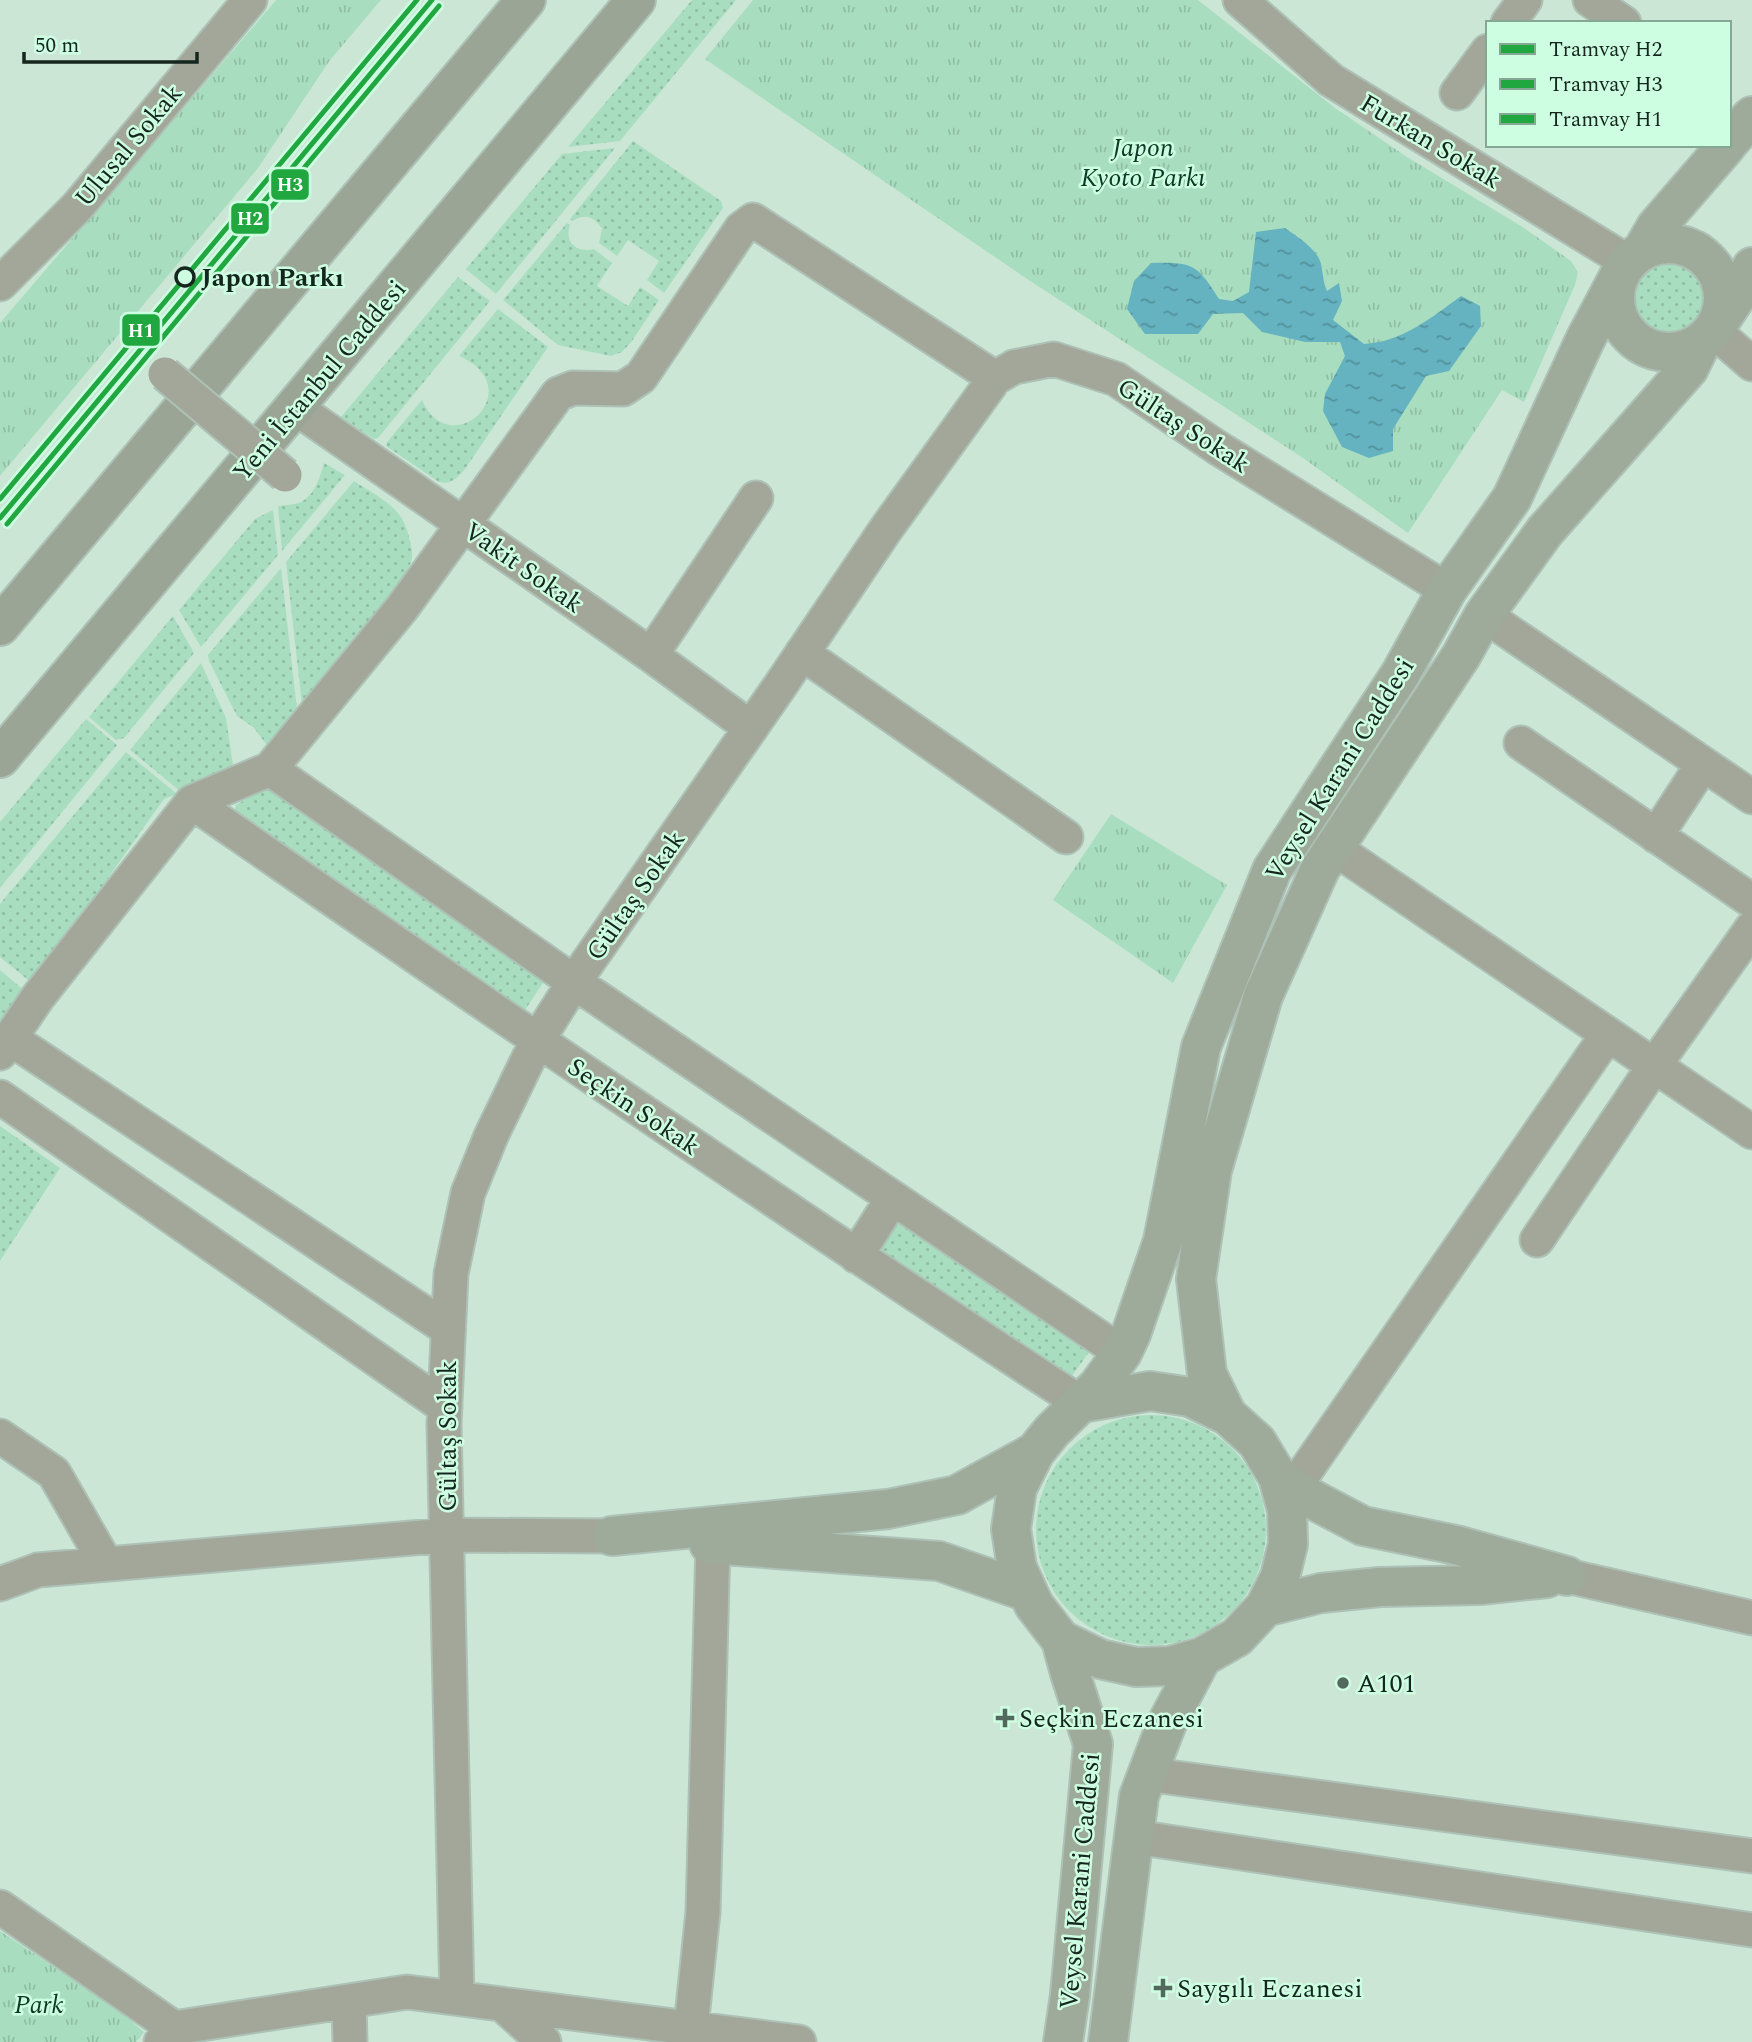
<svg xmlns="http://www.w3.org/2000/svg" width="1752" height="2042" viewBox="0 0 1752 2042" font-family="Spectral,serif">
<style>
.grass{fill:url(#grass-dots)}
.park{fill:url(#park-tufts)}
.water{fill:url(#water-ripples)}
.lines{fill:none;stroke-linecap:round;stroke-linejoin:round}
.minor-casing{stroke:#adc1b6;stroke-width:37}
.major-casing{stroke:#adc1b6;stroke-width:42}
.highway-casing{stroke:#adc1b6;stroke-width:42}
.minor{stroke:#a2a799;stroke-width:33}
.major{stroke:#9eaa9a;stroke-width:38}
.highway{stroke:#9aa595;stroke-width:38}
.minor-bridge-casing{stroke:#adc1b6;stroke-width:37;stroke-linecap:butt}
.minor-bridge{stroke:#a2a799;stroke-width:33}
.tram-1-casing{stroke:#cefee2;stroke-width:10}
.tram-2-casing{stroke:#cefee2;stroke-width:10}
.tram-3-casing{stroke:#cefee2;stroke-width:10}
.tram-1{stroke:#21a73f;stroke-width:5}
.tram-2{stroke:#21a73f;stroke-width:5}
.tram-3{stroke:#21a73f;stroke-width:5}
.stop-dot{fill:#cefee2;stroke:#14261d;stroke-width:3.5}
.poi-dot{fill:#54695e;stroke:#cefee2;stroke-width:2.5}
.labels{text-anchor:middle;stroke-width:5;stroke-linejoin:round;paint-order:stroke}
.street-label{font-size:26px;fill:#14261d;stroke:#cefee2}
.park-label{font-size:26px;font-style:italic;fill:#0d3a25;stroke:#cefee2}
.stop-label{font-size:26px;font-weight:bold;fill:#14261d;stroke:#cefee2;text-anchor:start}
.poi-label{font-size:26px;fill:#14261d;stroke:#cefee2;text-anchor:start}
.line-badge{stroke:#cefee2;stroke-width:2.5}
.badge-label{font-size:19px;text-anchor:middle;font-weight:bold;fill:#fff}
</style>
<defs>
<pattern id="grass-dots" width="8" height="8" patternUnits="userSpaceOnUse" patternTransform="scale(1.75)"><rect width="8" height="8" fill="#a8debf"/><path d="M2 2h.1M6 6h.1" fill="none" stroke="#90bea4" stroke-width="1.8" stroke-linecap="round"/></pattern>
<pattern id="park-tufts" width="24" height="20" patternUnits="userSpaceOnUse" patternTransform="scale(1.75)"><rect width="24" height="20" fill="#a8debf"/><path d="M3 7l-1-3M5 7V3M7 7l1-3M15 17l-1-3M17 17v-4M19 17l1-3" fill="none" stroke="#90bea4"/></pattern>
<pattern id="water-ripples" width="26" height="14" patternUnits="userSpaceOnUse" patternTransform="scale(1.75)"><rect width="26" height="14" fill="#65b2c0"/><path d="M2 4q2-2 4 0t4 0M15 11q2-2 4 0t4 0" fill="none" stroke="#52919b"/></pattern>
</defs>
<rect width="100%" height="100%" fill="#cce6d6"/>
<path class="grass" d="M692,0H736L620,141L568,147Z
M633,141L721,201L723,208L664,293L647,280L659,261L628,240L617,256L599,243L602,229C595,217 585,213 573,221L570,219Z
M615,148L496,294L466,269L562,154Z
M567,223L570,225C564,243 577,253 594,249L612,263L597,286L628,306L640,287L659,300L632,341L622,352L611,356L558,345L503,300Z
M1635 297a35 35 0 1 1 70 0a35 35 0 1 1-70 0Z
M458,277L490,301L378,438L374,439L341,417Z
M498,309L548,347L465,469C457,478 451,485 439,482L386,446L387,442L422,400C451,465 532,388 459,356Z
M324,463L345,475L282,551L278,506C285,505 295,505 301,502C315,495 320,477 324,463Z
M354,481C369,491 391,502 401,517C407,527 413,547 412,558C409,582 321,681 302,705L286,562Z
M273,510L278,555L201,647L179,610L255,519Z
M281,568L297,709L267,745L253,727L237,716L209,661L208,655Z
M173,616L194,653L124,738L116,740L89,717Z
M201,663L226,718L234,772L204,780L180,791L130,750Z
M86,719L117,745L0,888V822Z
M126,752L177,794L164,799L33,984L0,957V904Z
M270,785L551,971L521,1016L235,815L236,805Z
M0,970L26,992L0,1029Z
M0,1126L60,1168L0,1261Z
M899,1209L1097,1341L1064,1387L872,1258Z
M1036 1530a115 115 0 1 1 230 0a115 115 0 1 1-230 0Z"/>
<path class="park" d="M276,0H381L330,60L258,168L0,476V323Z
M753,0H1198L1335,108L1407,157L1521,226L1571,261L1578,272L1575,285L1524,402L1502,390L1408,533L1300,456L1030,281L705,59Z
M1111,814L1227,885L1173,983L1053,900Z
M0,1931L121,2012L144,2032L136,2042H0Z"/>
<path class="water" d="M1285,228C1297,237 1317,248 1321,264C1323,274 1323,282 1327,291L1339,283L1342,301L1333,320L1364,344C1402,342 1431,318 1461,296L1480,306L1481,326L1449,371L1426,376L1393,429V451L1369,458L1342,447L1323,411L1325,394L1345,356L1340,342H1305L1262,332L1243,313L1213,314L1198,334H1145L1127,309L1134,281L1151,263C1193,262 1197,264 1219,299L1233,301L1249,292L1256,232Z"/>
<g class="lines">
<defs>
<path id="minor" d="M1240,0L1331,80L1628,262
M1590,0L1624,23
M1508,23L1525,0
M1457,93L1488,51
M0,284L77,207L250,0
M1713,330L1752,364
M296,408L651,655L751,728
M1484,615L1752,797
M802,653L1066,837
M651,655L756,498
M1521,743L1752,901
M270,769L574,982L1122,1353
M192,802C486,1006 781,1208 1081,1403
M1656,836L1703,764
M1334,848L1752,1132
M11,1039L448,1329
M0,1053L38,997L192,802L270,769L402,608L558,394L573,388L623,389L641,377L741,229L753,220L995,378
M0,1097L445,1407
M1537,1240L1654,1066L1752,928
M856,1256L893,1198
M0,1436L54,1473L106,1564
M1293,1489L1608,1034
M1567,1576L1752,1618
M0,1584L38,1570L447,1535L612,1536
M1146,1774L1752,1856
M1135,1837L1752,1930
M0,1907L174,2028
M457,1998L444,1424L451,1274L468,1193L491,1136L537,1041L574,982L780,686L886,529L995,378L1014,367L1054,359L1116,379L1218,448L1447,590
M349,2001L350,2042
M502,2004L544,2042
M691,2027L703,1912L713,1544
M161,2042L174,2028L407,1992L799,2042"/>
<path id="major" d="M1729,142L1752,116
M1615 298a54 54 0 1 1 108 0a54 54 0 1 1-108 0Z
M1642,251L1656,227L1727,145
M1720,321L1740,291L1752,267
M1081,1403L1150,1391L1190,1397L1227,1415L1257,1442L1278,1477L1287,1510L1288,1544L1280,1577L1265,1607L1237,1637L1202,1657L1170,1666L1136,1667L1100,1659L1061,1640L1034,1605L1017,1568L1011,1529L1017,1488L1035,1452L1052,1431L1098,1386L1122,1353L1131,1334L1163,1241L1201,1047L1272,870L1401,673L1447,590L1512,498L1585,340L1619,276
M1227,1415L1207,1374L1196,1279L1212,1170L1263,996L1320,869L1461,656L1484,615L1545,531L1689,368L1702,341
M1278,1477L1293,1489L1363,1526L1456,1545L1567,1576
M612,1536L888,1509L957,1495L1035,1452
M709,1544L939,1561L1028,1592
M1265,1607L1321,1593L1380,1587L1480,1585L1547,1578
M1061,1640L1070,1673L1093,1744L1070,1995L1063,2042
M1108,2042L1139,1796L1167,1723L1202,1657"/>
<path id="highway" d="M0,626L526,0
M0,758L636,0"/>
</defs>
<use href="#minor" class="minor-casing"/>
<use href="#major" class="major-casing"/>
<use href="#highway" class="highway-casing"/>
<use href="#minor" class="minor"/>
<use href="#major" class="major"/>
<use href="#highway" class="highway"/>
<defs>
<path id="minor-bridge" d="M165,374L285,475"/>
</defs>
<use href="#minor-bridge" class="minor-bridge-casing"/>
<use href="#minor-bridge" class="minor-bridge"/>
<defs>
<path id="tram-1" d="M0,518L432,0"/>
<path id="tram-2" d="M7,524L439,6"/>
<path id="tram-3" d="M0,499L417,0"/>
</defs>
<use href="#tram-1" class="tram-1-casing"/>
<use href="#tram-2" class="tram-2-casing"/>
<use href="#tram-3" class="tram-3-casing"/>
<use href="#tram-1" class="tram-1"/>
<use href="#tram-2" class="tram-2"/>
<use href="#tram-3" class="tram-3"/>
</g>
<circle class="stop-dot" cx="185" cy="277" r="9"/>
<g class="poi-dot">
<circle cx="1343" cy="1683" r="7"/>
<path d="M1001.5 1707.5h7v7h7v7h-7v7h-7v-7h-7v-7h7z"/>
<path d="M1159.5 1977.5h7v7h7v7h-7v7h-7v-7h-7v-7h7z"/>
</g>
<g class="labels">
<g class="street-label">
<text transform="translate(1431 141) rotate(31)" y="9">Furkan Sokak</text>
<text transform="translate(128 145) rotate(-50)" y="9">Ulusal Sokak</text>
<text transform="translate(319 380) rotate(-50)" y="9">Yeni İstanbul Caddesi</text>
<text transform="translate(1184 425) rotate(33)" y="9">Gültaş Sokak</text>
<text transform="translate(524 567) rotate(35)" y="9">Vakit Sokak</text>
<text transform="translate(1339 769) rotate(-58)" y="9">Veysel Karani Caddesi</text>
<text transform="translate(635 895) rotate(-55)" y="9">Gültaş Sokak</text>
<text transform="translate(634 1106) rotate(34)" y="9">Seçkin Sokak</text>
<text transform="translate(447 1436) rotate(-90)" y="9">Gültaş Sokak</text>
<text transform="translate(1079 1881) rotate(-85)" y="9">Veysel Karani Caddesi</text>
</g>
<g class="park-label">
<text x="1143" y="156">Japon<tspan x="1143" dy="30">Kyoto Parkı</tspan></text>
<text x="39" y="2013">Park</text>
</g>
<g class="stop-label">
<text x="201" y="286">Japon Parkı</text>
</g>
<g class="poi-label">
<text x="1357" y="1692">A101</text>
<text x="1019" y="1727">Seçkin Eczanesi</text>
<text x="1177" y="1997">Saygılı Eczanesi</text>
</g>
</g>
<g class="line-badge">
<rect x="270" y="168" width="40" height="33" rx="7" fill="#21a73f"/>
<rect x="230" y="202" width="40" height="33" rx="7" fill="#21a73f"/>
<rect x="121" y="313" width="40" height="34" rx="7" fill="#21a73f"/>
</g>
<g class="badge-label">
<text x="290" y="191">H3</text>
<text x="250" y="225">H2</text>
<text x="141" y="337">H1</text>
</g>
<rect x="1486" y="21" width="245" height="126" fill="#cefee2" stroke="#84a893" stroke-width="2"/>
<rect x="1500" y="44" width="35" height="10" fill="#21a73f" stroke="#84a893" stroke-width="2"/>
<text x="1549" y="56" font-size="21" fill="#14261d">Tramvay H2</text>
<rect x="1500" y="79" width="35" height="10" fill="#21a73f" stroke="#84a893" stroke-width="2"/>
<text x="1549" y="91" font-size="21" fill="#14261d">Tramvay H3</text>
<rect x="1500" y="114" width="35" height="10" fill="#21a73f" stroke="#84a893" stroke-width="2"/>
<text x="1549" y="126" font-size="21" fill="#14261d">Tramvay H1</text>
<path d="M24 52v10h173v-10" fill="none" stroke="#14261d" stroke-width="3.5"/>
<text x="35" y="52" font-size="21" fill="#14261d" stroke="#cefee2" stroke-width="5" paint-order="stroke">50 m</text>
</svg>
